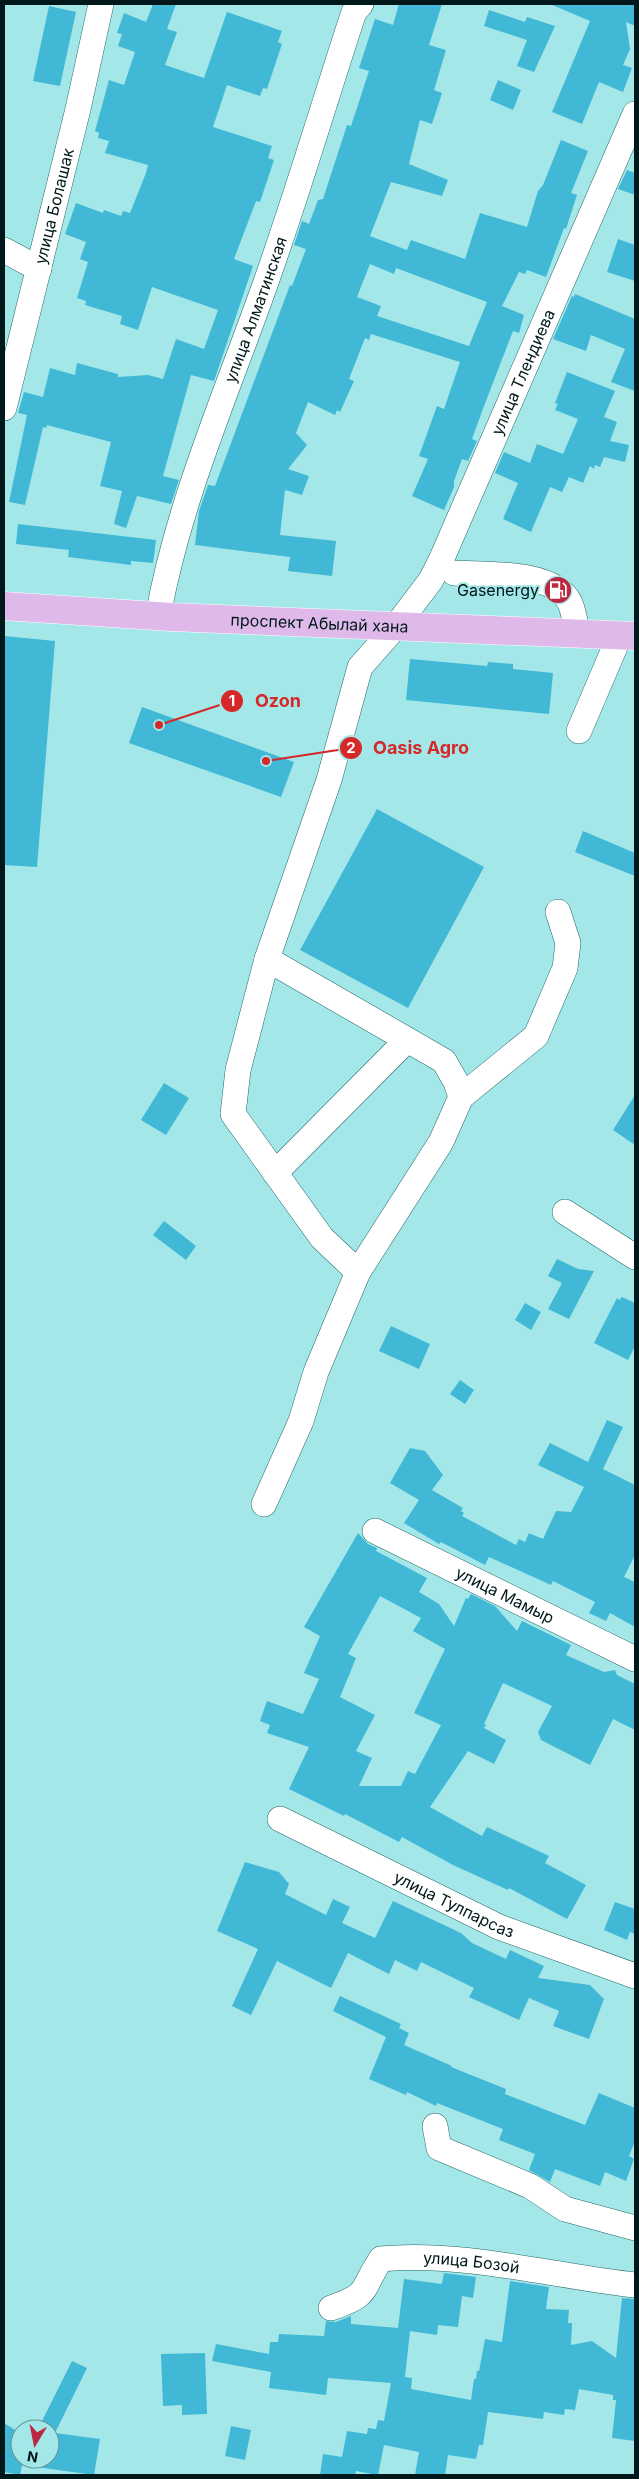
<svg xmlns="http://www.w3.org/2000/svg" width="639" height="2479" viewBox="0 0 639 2479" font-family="Inter,sans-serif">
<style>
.building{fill:#41b8d6;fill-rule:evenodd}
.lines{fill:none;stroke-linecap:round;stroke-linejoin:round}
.minor-casing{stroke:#25686b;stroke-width:26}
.major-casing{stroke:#fff;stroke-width:29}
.minor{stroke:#fff;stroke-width:25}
.major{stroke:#dfb9e9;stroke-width:28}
.labels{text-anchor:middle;stroke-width:4;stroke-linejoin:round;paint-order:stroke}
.street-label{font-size:16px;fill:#001819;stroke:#a4e7e8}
.poi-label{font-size:16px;fill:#001819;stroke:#a4e7e8;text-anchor:end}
.leader{fill:none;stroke:#d62828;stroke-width:2}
.callout-dot{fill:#d62828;stroke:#a4e7e8;stroke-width:2}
.mark-label{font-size:15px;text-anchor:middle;font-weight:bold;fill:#fff}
.callout-label{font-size:18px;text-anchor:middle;font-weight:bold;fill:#d62828;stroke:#a4e7e8;stroke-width:4;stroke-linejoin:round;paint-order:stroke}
</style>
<rect width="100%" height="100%" fill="#a4e7e8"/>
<path class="building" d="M153,4H176L167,29L177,32L165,65L204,78L227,12L282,31L278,42L282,44L267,89L263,88L260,96L227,85L213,127L272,146L268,158L274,160L260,202L256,201L234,259L253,266L214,381L191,375L163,476L179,480L171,504L137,496L126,528L114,524L122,491L100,486L111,442L47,425L46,428L43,427L25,505L9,502L27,415L18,413L24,392L43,397L50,368L75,375L77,363L118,374V377L148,375L163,379L176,339L204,349L218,310L152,287L138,330L120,324L122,316L85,305L86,301L77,298L88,262L80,259L86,242L65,234L76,203L103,213L104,210L121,216L123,211L130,213L146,173L148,165L105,153L109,141L98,138L99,133L95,131L109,80L124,85L135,52L118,46L122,34L117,33L124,13L146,22Z
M399,4H442L429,45L446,50L434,90L442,93L432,124L420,120L409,164L448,180L442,196L391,182L370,236L407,250L411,240L465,259L480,213L527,227L538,191L543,185L561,140L588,151L571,193L577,195L566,229L564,228L546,277L527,270L525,274L519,272L502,306L524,315L519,333L513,331L484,406L472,439L477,441L468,461L462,459L454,481V487L444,510L412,496L428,459L419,456L437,406L444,409L460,362L371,334L369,340L365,338L349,379L354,381L340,412L337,410L335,415L308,402L296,433L307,445L288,469L309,476L302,495L285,490L280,535L336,541L332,576L288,571L290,557L195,545L199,511L208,485L215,486L290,285L292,286L306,249L294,245L302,221L309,224L318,200L323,199L347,125L351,126L369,71L359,68L375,19L393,25ZM370,264L394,274L396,268L487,302L469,346L377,316L381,306L357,297Z
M550,4H635V26L626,22L630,49L623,65L632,68L623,92L599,82L582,124L552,112L590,21Z
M49,6L76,12L60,86L33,81Z
M489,10L525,22L527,17L555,26L534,72L517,66L527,40L484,26Z
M498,80L521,90L513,110L490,100Z
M627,170L635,173V195L618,189Z
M618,239L635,245V281L607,272Z
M575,294L635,319V391L611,382L625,349L591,335L586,351L553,339L572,296L574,297Z
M567,372L615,391L604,417L617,422L610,441L629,445L625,462L604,457L600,467L595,465L594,469L590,466L583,483L569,477L562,492L550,487L531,532L503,519L518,483L495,473L504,452L530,463L537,444L563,454L578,419L555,410L558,404L555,403Z
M18,524L156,540L153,563L131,561V565L68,557L69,550L16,544Z
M4,636L55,641L37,867L4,865Z
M410,659L487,666L488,662L513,664V669L553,673L549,714L406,700Z
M142,707L294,762L281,797L129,743Z
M377,809L484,867L408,1008L300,950Z
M583,831L635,853V876L575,852Z
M164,1083L189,1098L166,1135L141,1120Z
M635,1095V1145L613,1130Z
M164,1221L196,1246L186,1260L153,1235Z
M557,1259L578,1269L594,1271L569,1319L548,1309L562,1283L548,1276Z
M622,1297L635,1303V1346L628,1360L594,1343L617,1298L619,1300Z
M525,1303L541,1312L531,1330L515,1320Z
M391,1326L430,1344L419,1369L379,1351Z
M460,1380L474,1390L465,1404L450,1394Z
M607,1420L623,1427L603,1469L635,1485V1555L624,1577L635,1582V1627L610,1613L606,1621L589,1613L595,1602L553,1581L551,1585L489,1557L485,1565L441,1542L439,1544L404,1523L419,1500L390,1483L410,1448L425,1451L443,1475L432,1490L463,1508L461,1511L464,1513L462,1516L516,1545L519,1539L525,1542L529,1533L543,1539L556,1511L571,1512L584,1487L538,1465L550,1443L588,1462Z
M358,1533L368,1544L377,1548L376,1551L427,1578L419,1592L439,1604L454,1626L466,1598L468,1599L471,1594L495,1606L517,1631L522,1621L571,1645L566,1655L604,1672L615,1670L617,1675L635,1684V1730L613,1719L590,1765L541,1740L538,1732L552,1706L503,1683L484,1724L486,1725L484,1728L506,1740L494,1764L468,1751L430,1807L482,1836L487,1827L549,1856L545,1863L586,1885L567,1919L509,1888L508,1890L453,1865L402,1837L399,1842L345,1814L344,1816L289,1789L309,1747L267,1733L270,1725L260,1721L267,1701L303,1714L319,1679L304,1673L320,1636L304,1627ZM380,1596L421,1618L413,1631L445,1649L414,1713L441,1725L415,1774L408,1771L401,1786H359L372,1758L356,1751L375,1715L340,1697L356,1658L348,1654Z
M245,1862L279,1872L289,1884L285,1894L326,1915L333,1899L350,1907L342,1923L375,1938L393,1901L461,1933L472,1943L506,1959L510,1950L544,1966L538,1978L590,1985L604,1999L589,2039L553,2026L559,2011L529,1998L519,2020L469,1997L474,1988L421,1962L417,1971L395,1960L389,1974L348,1953L331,1988L277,1961L251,2015L232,2006L258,1949L217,1931Z
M615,1902L635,1909V1934L630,1932L627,1940L604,1930Z
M340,1996L401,2024L399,2028L409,2033L404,2045L452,2066L451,2067L506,2089L505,2094L585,2125L599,2093L635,2108V2141L629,2156L634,2159L626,2181L605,2172L600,2186L555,2169L550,2182L529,2170L535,2154L499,2140L503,2129L437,2103L436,2106L407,2092L406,2095L369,2079L386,2037L333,2011Z
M444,2273L476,2277L473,2298L462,2296L458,2327L438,2325L437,2335L410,2331L405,2377L412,2378L411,2389L471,2400L474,2379H476L477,2371H479L485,2339L502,2342L510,2281L549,2287L546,2309L569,2310L568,2323H572L571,2345L592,2341L616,2358L622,2298L635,2299V2441L612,2438L616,2400H613V2395L579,2389L575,2410L565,2409L564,2415L544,2412L543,2419L488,2412L483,2445H479L476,2459L448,2455L445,2475H415L419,2452L384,2445L378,2475L356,2471L355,2475H320L323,2454L342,2457L347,2431L367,2434L368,2428L376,2429L378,2420L384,2421L391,2383L328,2378L326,2395L269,2388L271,2372L212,2361L216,2344L269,2354L270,2342H278L279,2334L324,2336L326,2321L336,2322L351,2316V2324L398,2328L404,2279L442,2284Z
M205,2353L207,2414L182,2415V2405L163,2406L161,2354Z
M72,2361L87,2368L55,2433L100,2439L94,2475L22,2465L20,2475L4,2472V2423L20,2433V2459H50V2429H38Z
M231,2426L251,2430L245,2460L225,2456Z"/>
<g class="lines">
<defs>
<g id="minor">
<path d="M4,250L39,269"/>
<path id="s1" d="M4,408L78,109L101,4"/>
<path d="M454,573C486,575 554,570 570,603C574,612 575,624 578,633"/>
<path id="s2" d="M158,616C178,505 223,402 261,296C295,202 323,106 354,12L361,4"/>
<path d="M579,731L620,635"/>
<path d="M267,959L444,1061L456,1082L461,1097L441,1142L358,1272"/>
<path d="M461,1097L536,1036L565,968L568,943L558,912"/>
<path d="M275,1173L407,1040"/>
<path d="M565,1212L635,1257"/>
<path id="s3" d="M264,1504L301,1421L316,1372L358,1272L322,1238L233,1114L238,1070L267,959L329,780L360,667L397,625L431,580L442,558L635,114"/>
<path id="s4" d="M375,1531L635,1659"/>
<path id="s5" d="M280,1819L499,1927L635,1976"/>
<path d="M435,2126L439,2148L530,2186L565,2209L635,2228"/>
<path id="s6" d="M331,2308C372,2294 360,2290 381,2259C460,2251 555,2276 635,2285"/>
</g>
<g id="major">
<path id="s7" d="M4,606L171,617L635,636"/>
</g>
</defs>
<use href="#minor" class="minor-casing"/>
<use href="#major" class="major-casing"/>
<use href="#minor" class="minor"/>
<use href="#major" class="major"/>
</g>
<defs>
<symbol id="fuel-disc" viewBox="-11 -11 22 22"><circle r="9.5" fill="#ba293f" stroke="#a4e7e8"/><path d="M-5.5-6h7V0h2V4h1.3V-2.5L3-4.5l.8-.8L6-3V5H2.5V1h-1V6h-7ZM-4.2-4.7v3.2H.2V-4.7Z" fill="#fff"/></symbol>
</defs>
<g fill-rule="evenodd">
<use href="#fuel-disc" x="542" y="574" width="32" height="32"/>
</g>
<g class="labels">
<g class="street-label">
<text dy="6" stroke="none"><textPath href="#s1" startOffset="208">улица Болашак</textPath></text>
<text dy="6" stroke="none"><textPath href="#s2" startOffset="322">улица Алматинская</textPath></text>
<text dy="6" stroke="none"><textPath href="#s3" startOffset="1258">улица Тлендиева</textPath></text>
<text dy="6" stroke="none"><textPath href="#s7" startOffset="316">проспект Абылай хана</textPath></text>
<text dy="6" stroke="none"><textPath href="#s4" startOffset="145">улица Мамыр</textPath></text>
<text dy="6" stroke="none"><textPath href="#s5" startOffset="194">улица Тулпарсаз</textPath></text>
<text dy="6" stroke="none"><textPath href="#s6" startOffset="164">улица Бозой</textPath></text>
</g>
<g class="poi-label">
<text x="539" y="596">Gasenergy</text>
</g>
</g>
<path class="leader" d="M159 725L232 701M266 761L351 748"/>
<g class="callout-dot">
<circle cx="159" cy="725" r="5"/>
<circle cx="266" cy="761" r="5"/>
<circle cx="232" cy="701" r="12"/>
<circle cx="351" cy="748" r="12"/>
</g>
<g class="mark-label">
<text x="232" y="706">1</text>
<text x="351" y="753">2</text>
</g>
<g class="callout-label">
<text x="278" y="707">Ozon</text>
<text x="421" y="754">Oasis Agro</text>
</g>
<rect width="639" height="2479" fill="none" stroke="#001819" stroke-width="10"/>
<g transform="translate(35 2444) rotate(190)"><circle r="24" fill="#a4e7e8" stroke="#629495"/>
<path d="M0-4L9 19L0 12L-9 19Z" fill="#ba293f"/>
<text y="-8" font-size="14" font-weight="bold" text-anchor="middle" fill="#001819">N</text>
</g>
</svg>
